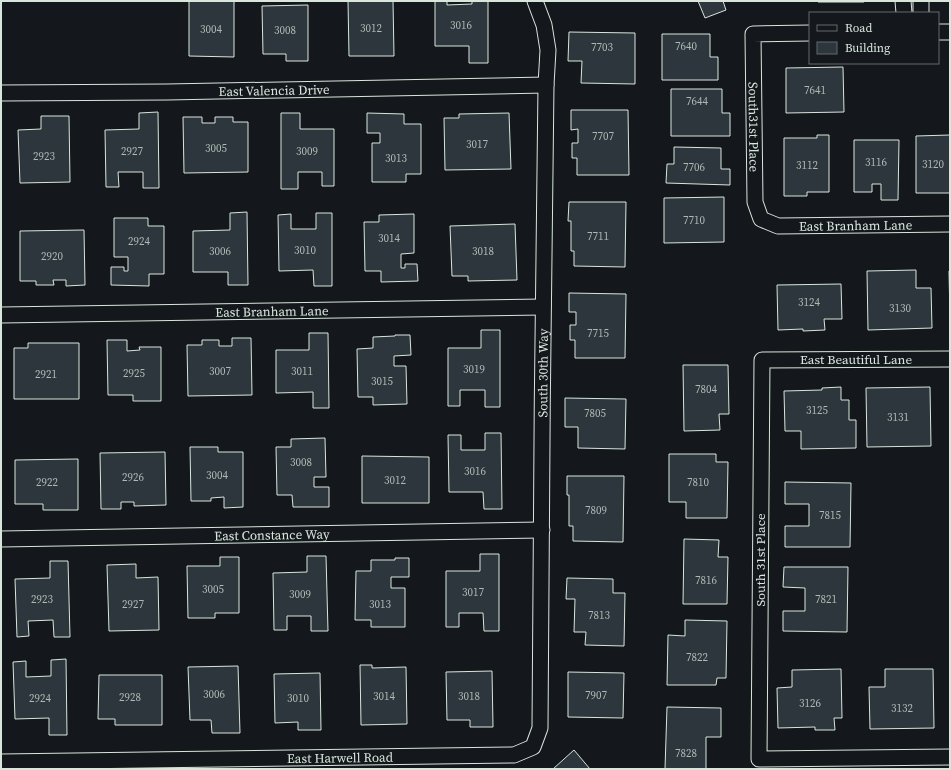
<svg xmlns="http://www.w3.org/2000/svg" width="951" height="770" viewBox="0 0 951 770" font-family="'Source Serif 4',serif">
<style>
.building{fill:#2c363c;stroke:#d8e6dc}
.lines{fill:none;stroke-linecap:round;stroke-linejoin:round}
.street-casing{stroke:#d8e6dc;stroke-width:17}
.street{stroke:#14181c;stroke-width:15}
.labels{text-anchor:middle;stroke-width:3;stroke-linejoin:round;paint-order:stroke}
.number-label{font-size:11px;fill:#adbab4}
.street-label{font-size:13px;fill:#d8e6dc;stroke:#14181c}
</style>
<rect width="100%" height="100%" fill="#14181c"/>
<path class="building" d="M189,1H234V57L189,56Z
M348,1H393L394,56H349Z
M435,1H447V5L472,4V1H488V63H469V46H435Z
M698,1H724H723L726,10L705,18Z
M818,1H864V2H818Z
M308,5V61H286V54H263L262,6Z
M569,32L635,33V84L581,83L582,61H568Z
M662,34H710V57H718V80H662Z
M843,67L844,112L786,113V68Z
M671,89H722V113H730V136H671Z
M571,110H628L629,175H577V158H572V143H578V129L571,130Z
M158,112L159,188H143V172H118L119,187H106L105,130L139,129V113Z
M281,113H300V129H334V186H322V172H298V189H281Z
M367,113L404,114V124H421V174H406V182H372V143H380V133H367Z
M509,113L511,169L445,170L444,118H459V114Z
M41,116H69L70,182L20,183L18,130L41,129Z
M183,117H202V123H215V117H233V122H248V172L184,173Z
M817,135H829V192H807V196H784V138H817Z
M950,135V193H916V136Z
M854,140H899L898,200H881V184H872V192H854Z
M674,147L721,148V169H730V185L666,183L667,164H674Z
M724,197V242L664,243V198Z
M569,202H626L625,267L574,266V251H571V221H568Z
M247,212L248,285H228V272H193V231L230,230V213Z
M316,213H332V286H314L313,270L279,271L278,215L291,214V229H316Z
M414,214V253L401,254V268H405V264H417L418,281L381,282V271H365L364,222H379V215Z
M114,218H148V226H164V274H149V286L111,285V267H124V271H128V257H114Z
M515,224L517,280L468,281V276H452L450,226Z
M84,230L85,285L66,286V280H53L54,285H36V281H20V231Z
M916,270V288H931L932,328L868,330L867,271Z
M949,271H950V319Z
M841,284L842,319H824L825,330L803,331V329L778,330L777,285Z
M569,293L626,294L625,358H575V340H570V325H576V312H569Z
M481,330H500V407H485V390H460V406H448V348H481Z
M309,333H328L329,408H313V392L276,393V350H309Z
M395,335H410L411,355L394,356V366H406L407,404L373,405V397H358L357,349L373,348V337L395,336Z
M232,338H251L252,395L188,396L187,345H202V340H219V346H232Z
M107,340H127V351L140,350L139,347H161V401H133V395H108Z
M28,343H79V399H14V348H28Z
M683,365H728L729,414H719L720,430L684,431Z
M841,387V400H849V420H856V448L801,449V431H785L784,391L822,390V388Z
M930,387L931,446L867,447L866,388Z
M565,398L626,399L625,449L578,448V427H565Z
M485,433H501L502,509H484L483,492H449L448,435H461V450H485Z
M325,438L326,477H314V487H329V507H293L292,495H277L276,447H291V439Z
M190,447H218V452H243V507L224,508V497L211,498V501H191Z
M165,452L166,505L134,506V502H121V509H101L100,453Z
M669,454H716V462H728L727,518H686V502H669Z
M362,456L429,457V503H362Z
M78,459V510H43V504H15V460Z
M567,476H624L623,542L573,541V526H569V495H567Z
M785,482L851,483L850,547H785V526H809V504H785Z
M684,539L719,540L718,557H728L727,604H683Z
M480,554H499V631H484L483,613H459V627H446V571H480Z
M307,556H326L328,631H311V616H287V630H274L273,573L307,572Z
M220,557H239V613H215V618H188L187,566H220Z
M395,558H409V577H391V588H405V627H371V620H355L356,571H371V560H395Z
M50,561H68L70,637H54L53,620L28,621L29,636L17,637L15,579L50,578Z
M136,564V578L158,577L159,630L109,631L107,565Z
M784,567H848L847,632L783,631V611H805V588L783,587Z
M567,578L613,579V593H625L624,646L585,645L586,632H574L575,599H566Z
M685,620L727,621L726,678H717L716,685H667L668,635L685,636Z
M66,659L67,735H49V718L15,719L13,662L26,661V677L51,676V660Z
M360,665H372V668L406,667L407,724L361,725Z
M238,666L240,733H212L211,720H190L188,667Z
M841,669L842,718H834L835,730H815V727L778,728L777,688L792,687V670Z
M885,669H933L934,728L870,729L869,687H885Z
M492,671L493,727H470V720H447L446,672Z
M568,672L624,673L623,718L568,717Z
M320,673L321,730H298V722L275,723L274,674Z
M99,675H162V725H115V719H98Z
M667,707L721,708V737H706V769H665Z
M574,750L590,769H553Z"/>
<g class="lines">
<defs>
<g id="street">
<path d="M903,1L904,13"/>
<path d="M921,13V1"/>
<path d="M938,32H950"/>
<path id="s1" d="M810,33L753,34L755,202L761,219L778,226L950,224"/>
<path id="s2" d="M1,93L167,92L546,85"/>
<path id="s3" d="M1,315L543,307"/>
<path d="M950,359L762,360L759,759L950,757"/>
<path id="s4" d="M1,539L542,530"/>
<path id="s5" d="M1,762L514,755L533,747L540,728C542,514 542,299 546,85L548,50L544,25L535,1"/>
</g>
</defs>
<use href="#street" class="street-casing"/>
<use href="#street" class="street"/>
</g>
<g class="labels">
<g class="number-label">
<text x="461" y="29">3016</text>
<text x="371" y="32">3012</text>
<text x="211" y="33">3004</text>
<text x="285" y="34">3008</text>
<text x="686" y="50">7640</text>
<text x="602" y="51">7703</text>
<text x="815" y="94">7641</text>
<text x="697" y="105">7644</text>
<text x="603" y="140">7707</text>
<text x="477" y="148">3017</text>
<text x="216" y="152">3005</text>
<text x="132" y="155">2927</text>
<text x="307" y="155">3009</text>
<text x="44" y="160">2923</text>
<text x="396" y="162">3013</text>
<text x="876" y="166">3116</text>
<text x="933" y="168">3120</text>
<text x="807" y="169">3112</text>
<text x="694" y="171">7706</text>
<text x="694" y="224">7710</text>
<text x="598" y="240">7711</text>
<text x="389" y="242">3014</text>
<text x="139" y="245">2924</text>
<text x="305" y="254">3010</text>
<text x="220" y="255">3006</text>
<text x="483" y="255">3018</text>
<text x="52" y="260">2920</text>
<text x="809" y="306">3124</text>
<text x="900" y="312">3130</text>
<text x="598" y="337">7715</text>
<text x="474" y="373">3019</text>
<text x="220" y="375">3007</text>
<text x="302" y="375">3011</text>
<text x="134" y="377">2925</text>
<text x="46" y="378">2921</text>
<text x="382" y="385">3015</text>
<text x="706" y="393">7804</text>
<text x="817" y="414">3125</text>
<text x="595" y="417">7805</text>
<text x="898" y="421">3131</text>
<text x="301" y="466">3008</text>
<text x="475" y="475">3016</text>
<text x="217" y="479">3004</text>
<text x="133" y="481">2926</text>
<text x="395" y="484">3012</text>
<text x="47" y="486">2922</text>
<text x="698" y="486">7810</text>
<text x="596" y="514">7809</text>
<text x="830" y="519">7815</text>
<text x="706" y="584">7816</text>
<text x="213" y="593">3005</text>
<text x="473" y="596">3017</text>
<text x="300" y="598">3009</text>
<text x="42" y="603">2923</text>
<text x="826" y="603">7821</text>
<text x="133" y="608">2927</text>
<text x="380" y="608">3013</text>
<text x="599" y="619">7813</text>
<text x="697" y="661">7822</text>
<text x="214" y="698">3006</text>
<text x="596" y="699">7907</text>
<text x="384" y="700">3014</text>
<text x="469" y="700">3018</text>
<text x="130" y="701">2928</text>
<text x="40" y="702">2924</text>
<text x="298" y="702">3010</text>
<text x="810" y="707">3126</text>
<text x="902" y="712">3132</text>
<text x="686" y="757">7828</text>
</g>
<g class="street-label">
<text dy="5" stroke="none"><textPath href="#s2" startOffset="273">East Valencia Drive</textPath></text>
<text dy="5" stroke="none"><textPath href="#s1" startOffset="150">South31st Place</textPath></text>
<text dy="5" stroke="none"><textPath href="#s1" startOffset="339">East Branham Lane</textPath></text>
<text dy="5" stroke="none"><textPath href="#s3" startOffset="271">East Branham Lane</textPath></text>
<text x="856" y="364">East Beautiful Lane</text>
<text dy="5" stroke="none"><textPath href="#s5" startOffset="909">South 30th Way</textPath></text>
<text dy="5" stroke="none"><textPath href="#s4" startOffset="271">East Constance Way</textPath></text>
<text transform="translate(760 560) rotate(-90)" y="5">South 31st Place</text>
<text dy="5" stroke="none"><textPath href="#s5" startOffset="339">East Harwell Road</textPath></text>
</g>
</g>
<rect width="951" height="770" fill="none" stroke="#d8e6dc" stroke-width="4"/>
<rect x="809" y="12" width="130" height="52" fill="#14181c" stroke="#626a69"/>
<rect x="817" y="25" width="20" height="6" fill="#14181c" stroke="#626a69"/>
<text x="845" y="32" font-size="12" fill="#d8e6dc">Road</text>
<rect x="817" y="42" width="20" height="12" fill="#2c363c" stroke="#626a69"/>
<text x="845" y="52" font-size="12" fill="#d8e6dc">Building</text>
</svg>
